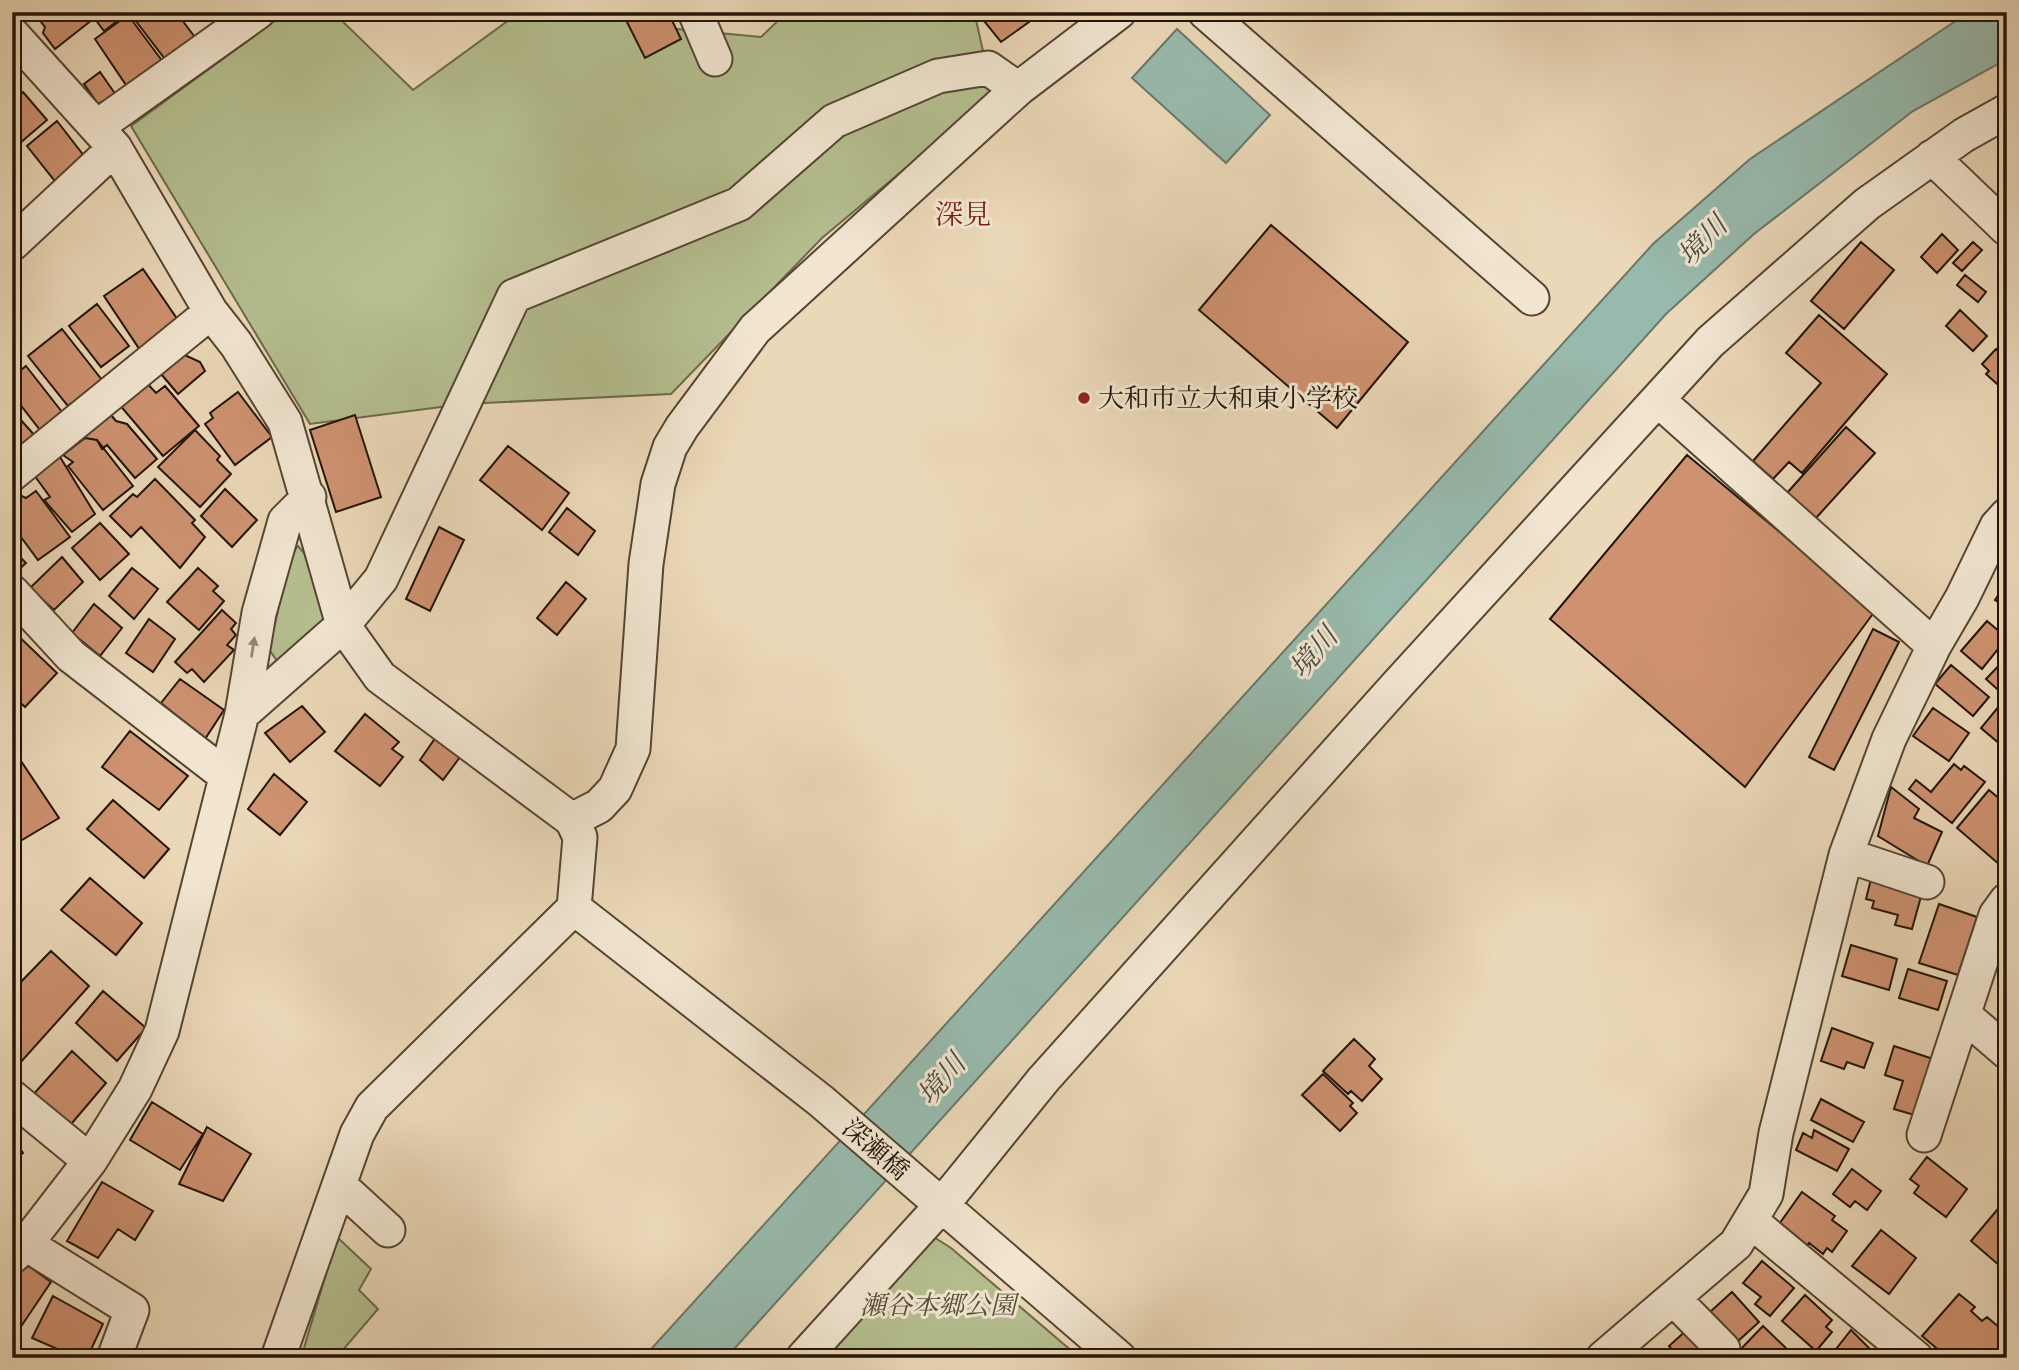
<svg xmlns="http://www.w3.org/2000/svg" width="2019" height="1370" viewBox="0 0 2019 1370" font-family="Vollkorn,'Noto Serif JP',serif">
<style>
.green{fill:#b5bf90;stroke:#6c6a4c;stroke-width:2}
.water{fill:#98baad;stroke:#69786b;stroke-width:2}
.building{fill:#ce9271;stroke:#221407;stroke-width:2}
.lines{fill:none;stroke-linecap:round;stroke-linejoin:round}
.minor-casing{stroke:#544533;stroke-width:37}
.minor{stroke:#f2e6d1;stroke-width:33}
.oneway{fill:#948876}
.poi-dot{fill:#8f2418;stroke:#f2e6d1;stroke-width:2.5}
.labels{text-anchor:middle;stroke-width:6;stroke-linejoin:round;paint-order:stroke}
.poi-label{font-size:26px;fill:#221407;stroke:#f2e6d1;text-anchor:start}
.street-label{font-size:26px;fill:#221407;stroke:#f2e6d1}
.park-label{font-size:26px;font-style:italic;fill:#555037;stroke:#f2e6d1}
.neighbourhood-label{font-size:28px;fill:#7a1f14;stroke:#f2e6d1}
.water-label{font-size:28px;font-style:italic;fill:#4b4e41;stroke:#f2e6d1}
</style>
<rect width="100%" height="100%" fill="#ebd8b8"/>
<filter id="stains"><feTurbulence type="fractalNoise" baseFrequency=".00286" numOctaves="4"/><feColorMatrix values="0 0 0 0 .2 0 0 0 0 .09 0 0 0 0 .02 0 0 0 .5 -.17"/></filter>
<radialGradient id="worn" r=".72"><stop offset=".6" stop-color="#630" stop-opacity="0"/><stop offset="1" stop-color="#630" stop-opacity=".3"/></radialGradient>
<path class="green" d="M287,12H333L413,90L520,12H613L666,28L761,37L787,12H984L976,20L993,95L822,238L671,394L464,404L310,424L131,126Z
M298,546L304,553L326,618L322,629L277,661L269,649L291,555Z
M929,1234L951,1248L1080,1358H823Z
M337,1237L371,1269L359,1290L378,1309L336,1358H301Z"/>
<path class="water" d="M1969,12H2007V59L1913,111L1754,234L1666,314L726,1358H643L1653,244L1750,159Z
M1177,29L1270,115L1226,163L1132,78Z"/>
<path class="building" d="M33,12H102L55,49L43,33L45,27Z
M104,12H129L104,31L95,19Z
M129,12H176L197,40L168,63Z
M622,12H668L681,39L645,58Z
M996,12H1022L1029,22L1001,42L984,21Z
M128,15L163,62L128,88L95,39Z
M100,72L116,95L98,104L84,84Z
M23,92L47,120L20,143L12,134V100Z
M57,121L88,161L58,185L27,146Z
M1271,225L1408,342L1337,428L1199,310Z
M1942,234L1958,250L1937,273L1921,257Z
M1861,242L1894,270L1844,329L1811,301Z
M1973,242L1982,250L1962,271L1953,263Z
M143,269L180,323L140,350L104,296Z
M1965,275L1986,292L1978,302L1957,285Z
M97,304L129,346L101,367L69,326Z
M1960,310L1987,336L1973,351L1946,326Z
M1819,315L1887,374L1802,473L1789,462L1773,479L1753,461L1821,383L1786,353Z
M62,329L102,380L68,406L28,356Z
M1996,349L2003,356L2007,354V393L1986,374L1989,371L1982,364Z
M176,351L200,362L205,371L178,394L156,368Z
M26,366L62,412L40,430L12,394V377Z
M145,381L156,393L165,386L199,426L163,456L118,403Z
M238,392L272,437L235,465L205,424L213,418L210,413Z
M106,409L116,421L127,424L157,459L135,478L107,445L102,449L97,440L85,438L80,429Z
M12,410L36,437L12,458Z
M355,415L381,497L336,512L310,430Z
M1846,427L1875,453L1816,518L1787,493Z
M195,430L220,456L217,460L231,474L200,507L158,467Z
M85,438L97,440L133,486L103,510L68,466L73,462L63,455Z
M508,446L569,493L542,530L480,480Z
M1687,455L1875,611L1745,787L1550,619Z
M60,457L95,514L72,532L44,500L50,497L34,475Z
M155,479L195,520L192,523L205,537L180,568L141,527L131,537L110,516L133,494L137,497Z
M225,489L257,520L232,547L201,516Z
M36,491L70,537L38,560L12,525V495L15,493L26,498Z
M567,508L595,531L578,555L549,532Z
M100,523L129,554L100,580L72,548Z
M439,527L464,540L430,611L406,599Z
M12,549L26,563L12,576Z
M62,557L83,582L54,610L30,588Z
M132,568L158,589L134,619L109,596Z
M198,568L218,586L213,591L224,601L199,630L167,602Z
M566,582L586,599L557,635L537,618Z
M2007,582V608L1995,600Z
M94,604L122,628L100,656L72,633Z
M222,610L236,623L231,629L236,635L227,645L234,650L204,682L192,669L187,673L175,662Z
M149,619L175,639L153,672L126,653Z
M1987,621L2007,638L1982,669L1961,651Z
M1873,629L1899,642L1834,770L1809,757Z
M12,630L57,673L25,707L12,695Z
M2007,657V698L1986,679Z
M1951,665L1989,697L1973,716L1935,684Z
M180,679L224,710L205,739L161,703Z
M2000,705L2007,711V750L1981,728Z
M302,706L325,732L290,762L265,733Z
M1933,708L1969,733L1949,761L1913,736Z
M365,714L399,742L392,749L403,757L380,786L335,751Z
M130,731L188,776L159,810L102,767Z
M436,737L460,757L443,780L420,760Z
M15,752L59,818L17,843L12,836V753Z
M1954,764L1961,770L1964,766L1985,782L1952,823L1909,789L1916,780L1931,792Z
M274,774L307,802L280,835L248,809Z
M1891,787L1919,809L1914,818L1942,832L1927,866L1878,836Z
M1989,790L2007,805V871L1957,828Z
M113,800L169,849L144,878L87,829Z
M90,878L142,923L116,955L61,910Z
M1871,879L1922,893L1912,929L1895,925L1898,915L1872,908L1874,901L1866,899Z
M1939,904L1977,917L1958,975L1919,963Z
M1851,945L1897,959L1889,990L1842,976Z
M51,951L89,986L12,1072V991Z
M1908,969L1947,981L1938,1010L1899,998Z
M103,991L146,1028L117,1061L76,1023Z
M1832,1028L1873,1043L1864,1068L1847,1062L1844,1069L1821,1061Z
M1354,1039L1375,1059L1369,1066L1382,1079L1362,1101L1351,1091L1348,1094L1323,1071Z
M1894,1046L1936,1060L1918,1116L1894,1109L1903,1081L1885,1075Z
M72,1051L106,1083L67,1129L32,1096Z
M1323,1074L1353,1103L1350,1106L1357,1113L1340,1131L1302,1095Z
M1821,1099L1864,1122L1853,1142L1811,1120Z
M152,1102L203,1134L180,1170L130,1140Z
M207,1127L251,1154L223,1201L179,1184Z
M1814,1130L1849,1149L1837,1171L1796,1150L1803,1133L1812,1138Z
M12,1137L23,1153L12,1161Z
M1927,1157L1967,1189L1946,1217L1914,1193L1919,1186L1910,1179Z
M1852,1169L1881,1191L1867,1210L1855,1201L1850,1207L1833,1194Z
M102,1182L153,1211L135,1240L118,1229L98,1258L67,1241Z
M1802,1192L1835,1216L1832,1220L1847,1231L1832,1252L1827,1248L1823,1254L1809,1243L1805,1248L1777,1227Z
M1997,1210L2007,1219V1272L1971,1241Z
M1881,1230L1916,1258L1889,1294L1852,1266Z
M1762,1261L1794,1288L1770,1316L1755,1304L1761,1297L1743,1283Z
M23,1262L51,1282L18,1331L12,1328V1279Z
M1732,1292L1759,1322L1737,1342L1710,1312Z
M1959,1294L1975,1307L1971,1311L1982,1321L1987,1317L2007,1334V1358H1948L1922,1336Z
M1805,1295L1832,1320L1826,1327L1832,1332L1816,1351L1782,1321Z
M53,1296L103,1324L87,1358H78L32,1338Z
M1763,1326L1788,1350L1781,1358H1744L1738,1352Z
M1689,1328L1714,1358H1679L1669,1346Z
M1851,1330L1872,1351L1867,1358H1829Z"/>
<g class="lines">
<defs>
<path id="minor" d="M695,12L715,59
M1205,12L1532,298
M12,34L115,148L211,312L236,344L285,422L343,625L380,677L572,820L580,837L574,908L821,1101L1119,1358
M98,126L258,12
M1932,157L2007,229
M12,244L115,148
M1658,400L1934,646
M12,474L211,312
M12,592L71,656L225,775
M242,714L259,613L285,521L309,497
M572,820L599,806L615,789L633,749L646,564L658,484L670,447L682,427L755,329L1018,89L1119,12
M1846,855L1927,882
M1964,1015L2007,1052
M12,1097L90,1161
M1924,1135L1996,915L2007,900
M339,1185L388,1230
M1752,1222L1916,1358
M26,1244L132,1310L114,1358
M12,1257L26,1244L90,1161L135,1089L162,1031L242,714L343,625L381,579L514,296L739,204L834,121L938,76L988,68L1018,89
M1673,1298L1723,1349
M278,1358L357,1134L372,1107L574,908
M803,1358L941,1206L1043,1080L1398,684L1710,342L1867,204L1964,135L2007,111
M1603,1358L1736,1244L1766,1194L1776,1133L1846,855L1889,739L1934,646L1962,598L1997,526L2007,515"/>
</defs>
<use href="#minor" class="minor-casing"/>
<use href="#minor" class="minor"/>
</g>
<defs><path id="oneway-solid" d="M-6-.8H1V-3.2L6.5 0L1 3.2V.8H-6Z" transform="scale(1.75)"/></defs>
<use class="oneway" href="#oneway-solid" transform="translate(253 647) rotate(-81)"/>
<circle class="poi-dot" cx="1084" cy="398" r="7"/>
<g class="labels">
<g class="poi-label">
<text x="1098" y="407">大和市立大和東小学校</text>
</g>
<g class="street-label">
<text transform="translate(876 1149) rotate(41)" y="9">深瀬橋</text>
</g>
<g class="park-label">
<text x="938" y="1314">瀬谷本郷公園</text>
</g>
<g class="neighbourhood-label">
<text x="963" y="224">深見</text>
</g>
<g class="water-label">
<text transform="translate(1702 240) rotate(-46)" y="10">境川</text>
<text transform="translate(1313 652) rotate(-49)" y="10">境川</text>
<text transform="translate(941 1079) rotate(-49)" y="10">境川</text>
</g>
</g>
<rect width="2019" height="1370" fill="none" stroke="#ebd8b8" stroke-width="42"/>
<rect x="14" y="14" width="1991" height="1342" fill="none" stroke="#221407" stroke-width="3.5"/>
<rect x="21" y="21" width="1977" height="1328" fill="none" stroke="#221407" stroke-width="2"/>
<rect width="100%" height="100%" filter="url(#stains)"/>
<rect width="100%" height="100%" fill="url(#worn)"/>
</svg>
